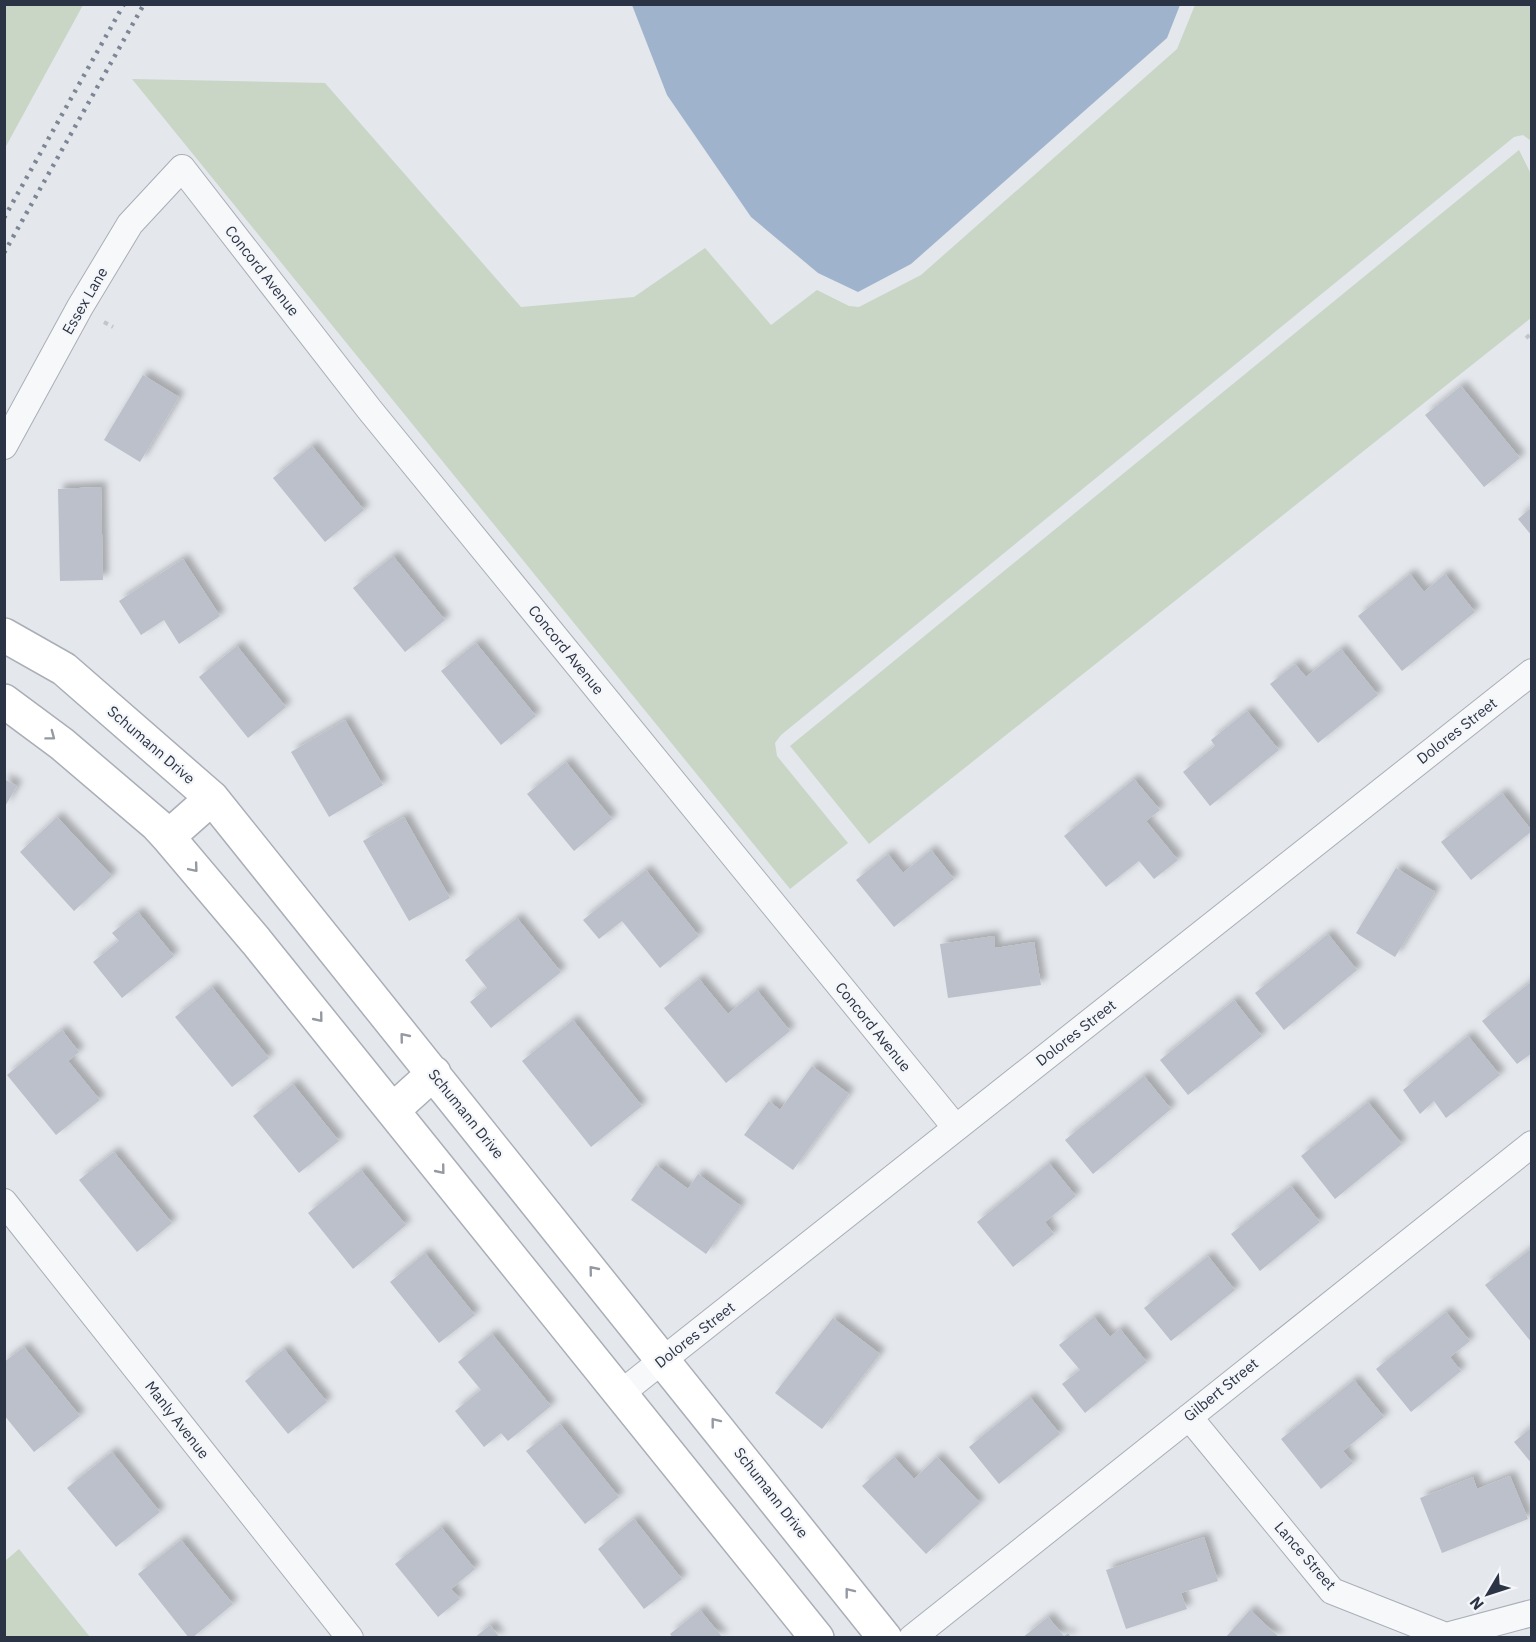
<svg xmlns="http://www.w3.org/2000/svg" width="1536" height="1642" viewBox="0 0 1536 1642" font-family="'IBM Plex Sans',sans-serif">
<style>
.green{fill:#c9d6c5}
.water{fill:#9fb4cc}
.building{fill:#bbc0ca;filter:url(#shadow)}
.lines{fill:none;stroke-linecap:round;stroke-linejoin:round}
.street-casing{stroke:#a9aeb7;stroke-width:28}
.secondary-casing{stroke:#a9aeb7;stroke-width:36}
.path{stroke:#c2c5cb;stroke-width:4;stroke-dasharray:4.5 4.5;stroke-linecap:butt}
.street{stroke:#f7f8fa;stroke-width:26}
.secondary{stroke:#fff;stroke-width:33}
.rail{stroke:#7d8696;stroke-width:4.5;stroke-dasharray:3 6;stroke-linecap:butt}
.oneway{stroke:#959aa2}
.labels{text-anchor:middle;stroke-width:4.5;stroke-linejoin:round;paint-order:stroke}
.street-label{font-size:15px;fill:#2b3445;stroke:#f4f6f9}
</style>
<defs>
<filter id="shadow"><feDropShadow dx="5.5" dy="-5.5" stdDeviation="3" flood-color="#0004"/></filter>
</defs>
<rect width="100%" height="100%" fill="#e4e7ec"/>
<path class="green" d="M5,4L83,5L5,148L4,5Z
M1195,5H1531V141L1523,135L1514,137L781,735L775,743L777,756L848,843L790,889L132,79L325,83L521,307L634,297L705,248L771,325L817,290L849,306L859,307L921,275L1177,49Z
M1519,150L1531,174V318L869,844L790,746Z
M19,1549L90,1637H5V1561Z"/>
<path class="water" d="M632,5H1180L1167,38L911,264L858,292L818,273L751,217L667,95Z"/>
<path class="building" d="M143,375L179,397L140,462L104,440Z
M1461,386L1520,458L1484,487L1425,415Z
M312,446L364,510L325,542L273,478Z
M101,487L103,580L60,581L58,489Z
M1532,507V536L1518,519Z
M393,556L445,620L405,652L353,588Z
M183,559L220,616L179,644L164,620L141,635L119,601Z
M1410,574L1424,592L1445,574L1475,612L1402,671L1358,616Z
M476,643L536,716L501,745L441,671Z
M237,646L286,707L248,738L199,677Z
M1341,649L1378,695L1318,743L1270,684L1295,664L1306,677Z
M1247,711L1279,750L1210,806L1183,772L1215,746L1211,740Z
M345,720L383,785L329,817L291,752Z
M566,762L612,819L574,851L527,794Z
M4,779L17,786L4,808Z
M1134,779L1160,810L1146,821L1178,860L1154,879L1139,861L1106,887L1064,836Z
M1502,793L1532,831L1471,880L1441,842Z
M57,817L112,876L74,911L20,852Z
M404,817L450,898L409,921L363,841Z
M931,850L954,879L894,927L856,880L888,854L903,873Z
M1396,868L1435,892L1395,957L1356,933Z
M646,870L699,936L660,968L622,921L599,939L583,920Z
M138,912L174,956L122,998L93,962L119,941L112,933Z
M517,918L561,972L491,1028L470,1002L487,988L465,960Z
M1328,934L1357,970L1284,1030L1255,993Z
M994,936L995,948L1034,942L1041,985L948,998L940,944Z
M699,979L728,1014L757,990L790,1031L726,1083L664,1008Z
M1532,981V1053L1517,1064L1482,1021Z
M212,987L269,1058L232,1087L175,1017Z
M1234,1000L1262,1036L1188,1095L1160,1060Z
M573,1020L642,1106L591,1147L522,1061Z
M62,1030L79,1052L68,1061L100,1100L56,1135L7,1075Z
M1468,1036L1500,1075L1446,1118L1434,1101L1420,1114L1403,1090Z
M812,1066L849,1094L793,1170L744,1135L769,1101L780,1110Z
M1144,1076L1171,1109L1093,1174L1065,1140Z
M293,1084L339,1141L299,1173L253,1116Z
M1368,1102L1402,1144L1335,1199L1301,1156Z
M114,1152L172,1223L137,1252L79,1180Z
M1049,1163L1076,1196L1045,1222L1054,1234L1013,1267L977,1222Z
M656,1165L688,1189L698,1174L741,1206L706,1254L631,1200Z
M361,1170L406,1225L353,1269L308,1213Z
M1291,1186L1320,1222L1260,1271L1231,1234Z
M1532,1248V1343L1485,1285Z
M425,1253L475,1315L439,1343L390,1282Z
M1208,1256L1235,1290L1171,1341L1144,1308Z
M1446,1312L1470,1341L1450,1357L1461,1371L1411,1412L1376,1369Z
M1094,1317L1110,1337L1120,1329L1147,1362L1085,1413L1062,1384L1080,1370L1059,1345Z
M833,1318L880,1354L822,1429L775,1393Z
M492,1334L551,1406L508,1441L501,1433L484,1447L455,1411L481,1390L458,1362Z
M24,1347L80,1416L34,1452L4,1415V1362Z
M284,1349L327,1402L288,1434L245,1381Z
M1354,1380L1384,1417L1343,1451L1353,1463L1321,1489L1281,1439Z
M1030,1397L1060,1434L999,1484L969,1447Z
M560,1424L619,1497L585,1524L526,1451Z
M1532,1427V1464L1514,1442Z
M112,1452L160,1512L116,1547L67,1488Z
M894,1457L914,1479L937,1457L980,1503L926,1554L862,1486Z
M1510,1476L1528,1519L1442,1553L1420,1498L1473,1477L1477,1489Z
M634,1519L682,1579L644,1609L598,1549Z
M441,1527L475,1569L451,1589L460,1599L438,1617L395,1564Z
M1204,1537L1218,1581L1181,1593L1187,1609L1126,1629L1106,1570Z
M181,1540L233,1604L192,1638H189L138,1574Z
M700,1610L723,1638H673L670,1634Z
M1250,1610L1280,1638H1225Z
M1048,1617L1064,1636L1068,1633L1072,1638H1022Z
M490,1625L500,1638H474Z"/>
<g class="lines">
<defs>
<path id="street" d="M4,446L80,307L130,224L182,168L369,409L956,1128
M4,1202L350,1638
M620,1394L1532,672
M1189,1417L1332,1591L1446,1636L1532,1613
M912,1638L1532,1144"/>
<path id="secondary" d="M4,635L64,669L212,798L885,1638
M4,701L62,744L157,825L168,837L256,941L817,1638
M168,837L212,798
M393,1110L434,1073"/>
</defs>
<use href="#street" class="street-casing"/>
<use href="#secondary" class="secondary-casing"/>
<path class="path" d="M104,322L113,327
M1526,338L1532,333"/>
<use href="#street" class="street"/>
<use href="#secondary" class="secondary"/>
<path class="rail" d="M4,218L124,4
M4,253L144,4"/>
</g>
<defs><path id="oneway-chevron" d="M-2-3.5L2.5 0L-2 3.5" fill="none" stroke-width="1.6" stroke-linecap="round" stroke-linejoin="round" transform="scale(1.5)"/></defs>
<g class="oneway">
<use href="#oneway-chevron" transform="translate(51 736) rotate(37)"/>
<use href="#oneway-chevron" transform="translate(194 868) rotate(50)"/>
<use href="#oneway-chevron" transform="translate(319 1018) rotate(51)"/>
<use href="#oneway-chevron" transform="translate(404 1037) rotate(-129)"/>
<use href="#oneway-chevron" transform="translate(441 1170) rotate(51)"/>
<use href="#oneway-chevron" transform="translate(593 1270) rotate(-129)"/>
<use href="#oneway-chevron" transform="translate(715 1422) rotate(-128)"/>
<use href="#oneway-chevron" transform="translate(849 1592) rotate(-128)"/>
</g>
<g class="labels">
<g class="street-label">
<text transform="translate(262 271) rotate(52)" y="5">Concord Avenue</text>
<text transform="translate(85 301) rotate(-60)" y="5">Essex Lane</text>
<text transform="translate(566 650) rotate(51)" y="5">Concord Avenue</text>
<text transform="translate(1457 731) rotate(-38)" y="5">Dolores Street</text>
<text transform="translate(151 745) rotate(41)" y="5">Schumann Drive</text>
<text transform="translate(873 1027) rotate(51)" y="5">Concord Avenue</text>
<text transform="translate(1076 1033) rotate(-38)" y="5">Dolores Street</text>
<text transform="translate(466 1114) rotate(51)" y="5">Schumann Drive</text>
<text transform="translate(695 1335) rotate(-38)" y="5">Dolores Street</text>
<text transform="translate(1221 1390) rotate(-39)" y="5">Gilbert Street</text>
<text transform="translate(177 1420) rotate(52)" y="5">Manly Avenue</text>
<text transform="translate(771 1493) rotate(52)" y="5">Schumann Drive</text>
<text transform="translate(1305 1556) rotate(49)" y="5">Lance Street</text>
</g>
</g>
<rect width="1536" height="1642" fill="none" stroke="#2b3445" stroke-width="12"/>
<g transform="translate(1488 1594) rotate(231)" stroke="#f4f6f9" stroke-width="4.5" paint-order="stroke">
<path d="M0-4.5L10 22L0 15L-10 22Z" fill="#2b3445"/>
<text y="-9" font-size="16" font-weight="bold" text-anchor="middle" fill="#2b3445">N</text>
</g>
</svg>
